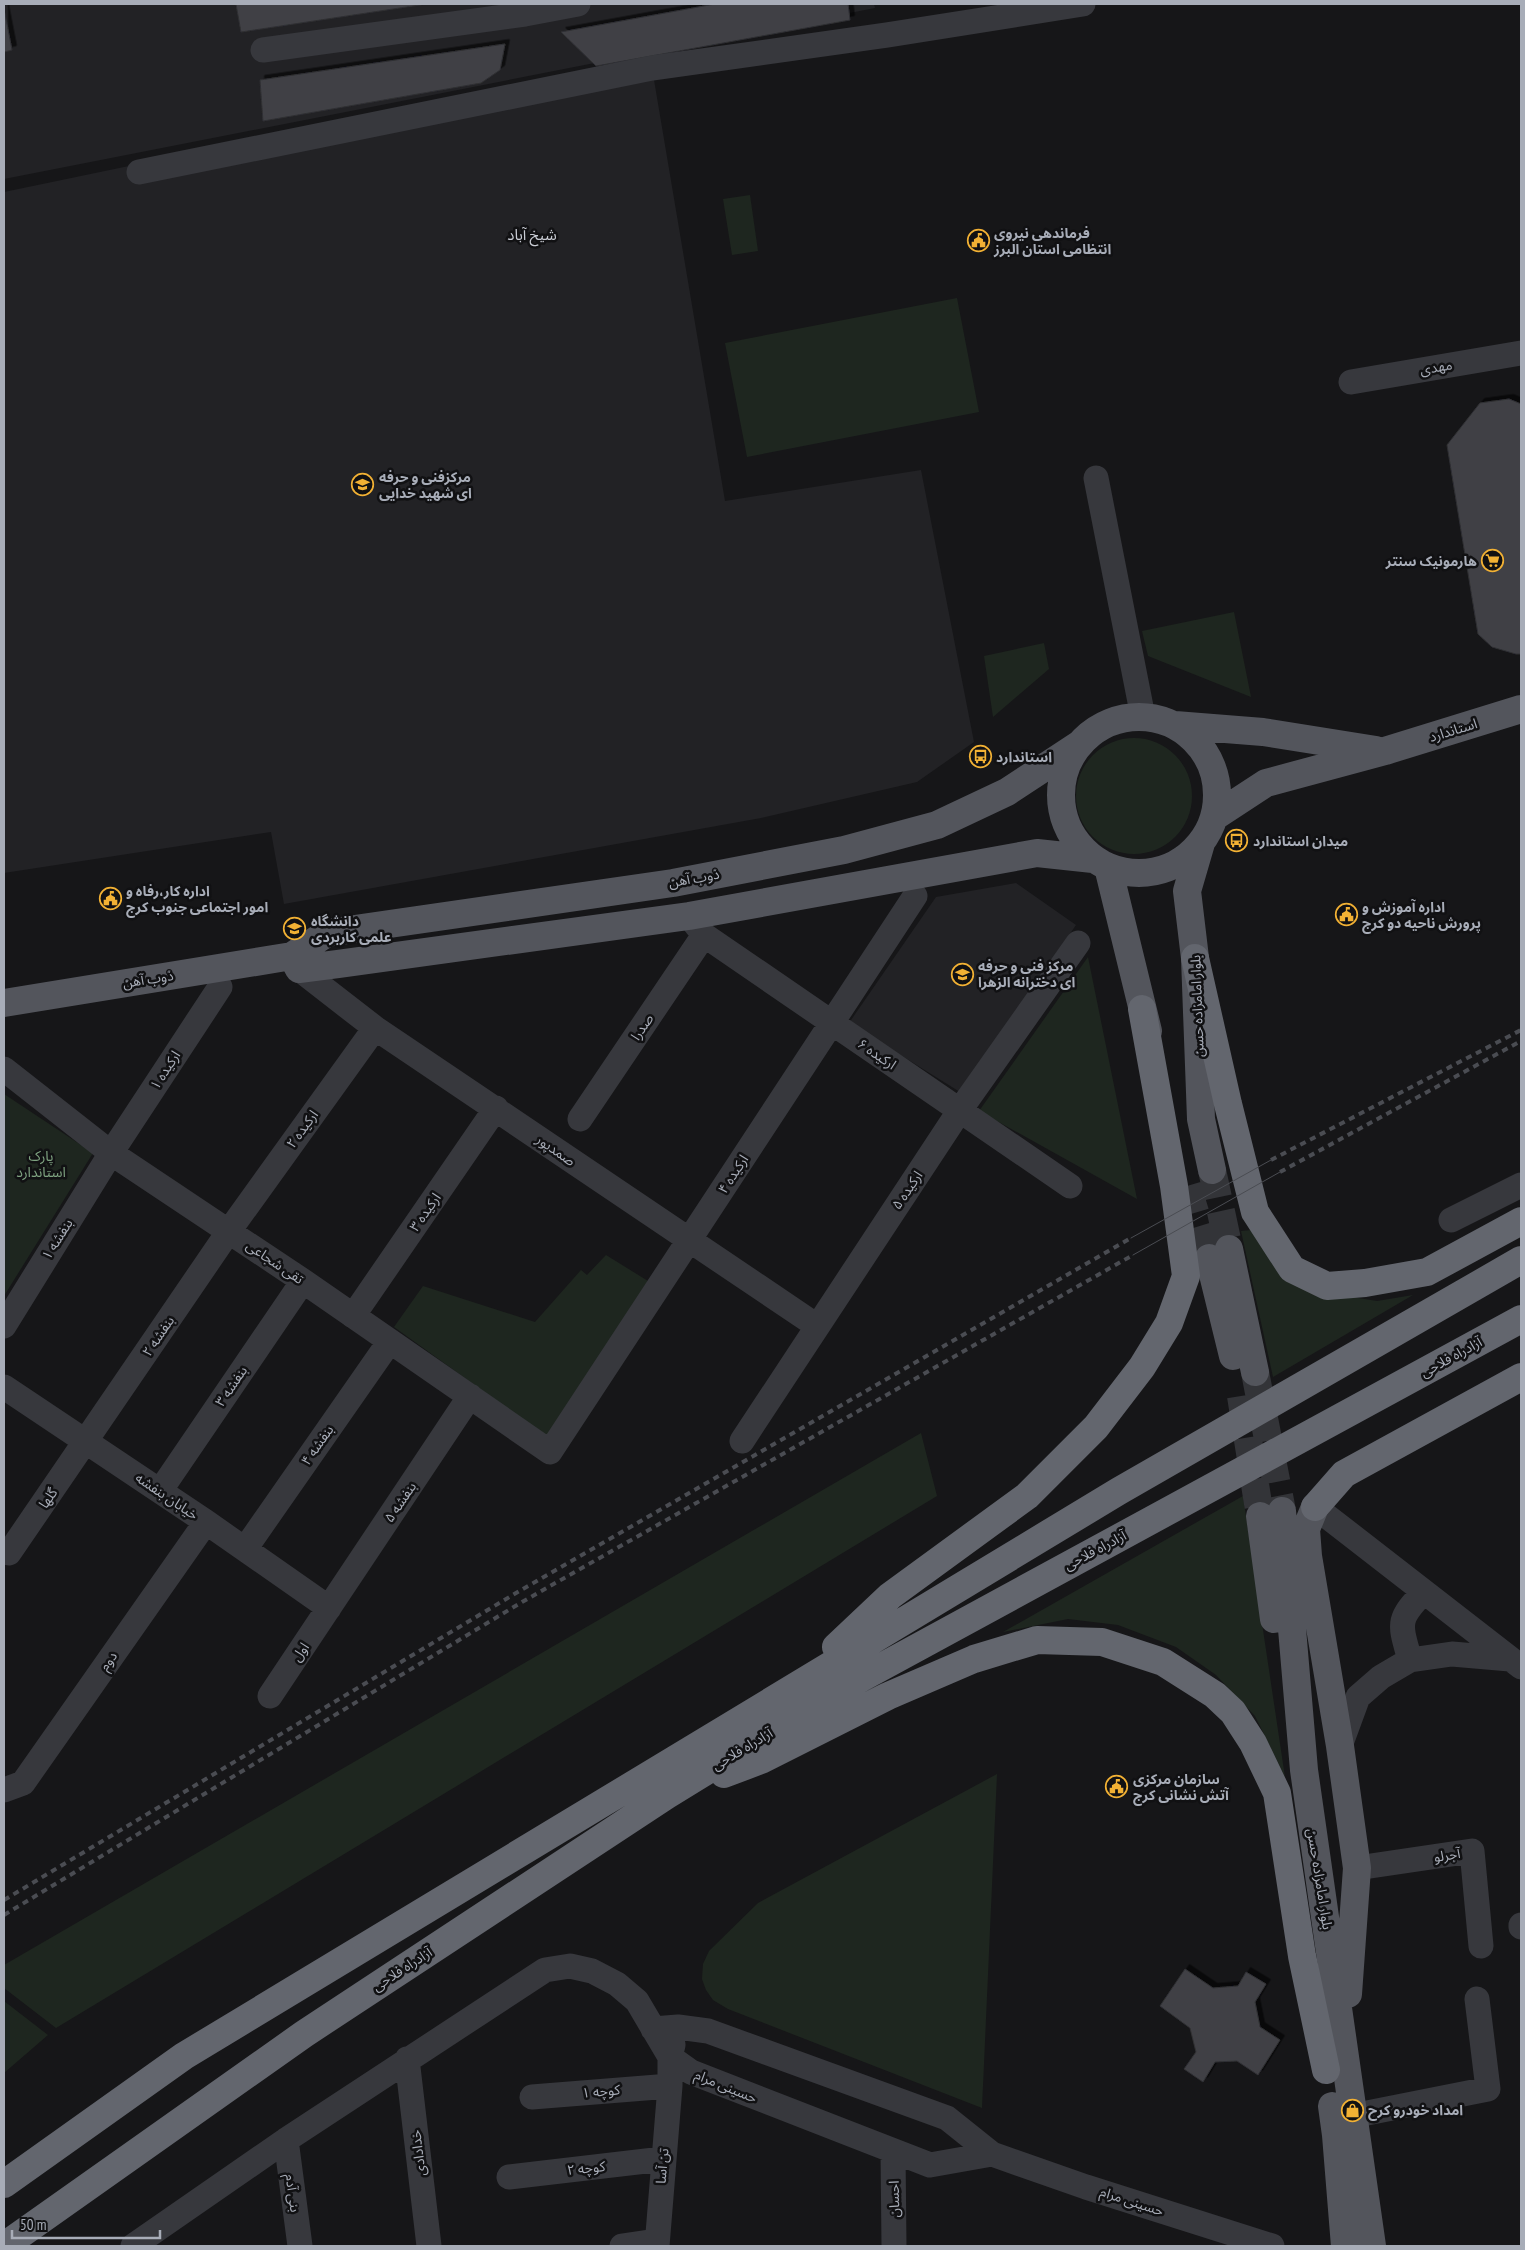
<svg xmlns="http://www.w3.org/2000/svg" width="1525" height="2250" viewBox="0 0 1525 2250" font-family="'PT Sans Narrow','Noto Sans Arabic',sans-serif">
<style>
.built{fill:#222225}
.green{fill:#1e261f}
.building{fill:#404145;stroke:#303034;filter:url(#shadow)}
.lines{fill:none;stroke-linecap:round;stroke-linejoin:round}
.major-tunnel{stroke:#333438;stroke-width:28;stroke-dasharray:28 14;stroke-linecap:butt}
.minor{stroke:#37383d;stroke-width:25}
.major{stroke:#53555c;stroke-width:28}
.highway{stroke:#63666e;stroke-width:28}
.tram{stroke:#4a4c52;stroke-width:1}
.rail{stroke:#4a4c52;stroke-width:4;stroke-dasharray:6 5;stroke-linecap:butt}
.labels{text-anchor:middle;stroke-width:5;stroke-linejoin:round;paint-order:stroke}
.poi-label{font-size:14px;font-weight:bold;fill:#a8adb8;stroke:#111113;text-anchor:start}
.street-label{font-size:14px;fill:#a8adb8;stroke:#111113}
.park-label{font-size:14px;fill:#7fa381;stroke:#111113}
.neighbourhood-label{font-size:15px;fill:#c9ccd4;stroke:#111113}
</style>
<defs>
<filter id="shadow"><feDropShadow dx="4.5" dy="-4.5" stdDeviation="0" flood-color="#0009"/></filter>
</defs>
<rect width="100%" height="100%" fill="#161618"/>
<path class="built" d="M4,4H874L875,8L4,179Z
M652,68L725,501L921,470L974,742L917,782L761,818L284,904L271,832L4,873V192L177,156Z
M1016,883L1076,925L960,1092L849,1023L936,897Z"/>
<path class="green" d="M750,195L758,251L732,255L723,199Z
M957,298L979,412L747,457L725,343Z
M1234,612L1251,697L1148,656L1142,631Z
M1044,643L1049,669L993,717L984,656Z
M1076 796a58 58 0 1 1 116 0a58 58 0 1 1-116 0Z
M1088,957L1137,1199L979,1111Z
M4,1094L93,1153L4,1296Z
M1251,1230L1352,1297L1377,1301L1413,1295L1273,1377L1241,1231Z
M606,1255L648,1281L547,1437L394,1327L423,1286L535,1322L581,1270L587,1275Z
M921,1433L937,1496L56,2028L4,1988V1965Z
M1243,1496L1285,1777L1255,1716L1216,1675L1176,1647L1118,1625L1068,1619L1003,1632Z
M997,1774L982,2108L728,2009L713,2000L706,1990L702,1979L703,1964L709,1951L758,1903Z
M4,2001L48,2035L4,2073Z"/>
<path class="building" d="M236,4H426L241,32Z
M715,4H848L850,20L596,66L561,32Z
M4,9L12,50L4,52Z
M505,44L500,70L481,83L263,121L260,80Z
M1509,399L1521,404V654H1516L1492,647L1478,634L1447,445L1480,403Z
M1185,1969L1213,1988L1238,1986L1246,1972L1266,1984L1255,2002L1260,2027L1280,2040L1258,2075L1237,2061L1215,2062L1203,2082L1184,2069L1196,2052L1190,2028L1160,2006Z"/>
<g class="lines">
<path class="major-tunnel" d="M1212,1170L1229,1249
M1187,1186L1209,1258
M1255,1372L1282,1511
M1241,1396L1260,1516"/>
<path class="minor" d="M263,50L525,14L578,4
M139,172L652,68L887,35L1083,4
M1351,382L1521,353
M1096,478L1143,717
M689,916L704,935L1070,1186
M299,969L375,1028L817,1326
M4,1069L111,1153L303,1281L550,1452L915,896
M580,1119L704,935
M1451,1220L1521,1185
M353,1316L496,1108
M4,1326L111,1153L220,987
M4,1387L206,1522L329,1608
M742,1441L960,1110L1078,943
M160,1491L303,1281
M1315,1507L1521,1667
M245,1549L390,1341
M9,1553L229,1231L375,1028
M1410,1660C1400,1624 1396,1620 1424,1592
M270,1696L470,1396
M1340,1746L1358,1697L1381,1677L1410,1660L1452,1654L1510,1659
M4,1790L23,1783L206,1522
M1357,1868L1472,1851L1481,1946
M1521,1925V1927
M653,2029L678,2027L708,2031L947,2118L992,2154L1086,2187L1272,2246
M407,2059L429,2246
M532,2097L670,2086
M1352,2116L1488,2089L1477,1999
M286,2140L300,2246
M893,2152L894,2246
M509,2177L663,2159
M133,2246L286,2140L545,1970L570,1966L592,1971L617,1984L637,2001L670,2057L691,2072L930,2165L992,2154
M622,2246L656,2241
M657,2246L670,2086V2057L673,2045"/>
<path class="major" d="M1061 795a78 78 0 1 1 156 0a78 78 0 1 1-156 0Z
M1175,725L1263,732L1376,750
M1214,817L1266,783L1385,751L1521,709
M1201,843L1187,891L1195,958L1201,1119L1212,1170
M1108,867L1148,1031
M292,956L299,969L338,964L689,916L1037,853L1093,859
M4,1003L292,956L327,933L673,883L844,850L937,825L1007,792L1080,744
M1229,1249L1255,1372
M1209,1258L1233,1356
M1315,1507L1306,1529L1308,1556L1340,1746L1357,1868L1348,1994
M1282,1511L1304,1770L1372,2246
M1260,1516L1274,1619
M1332,2106L1336,2135L1345,2246"/>
<path class="highway" d="M1195,958L1228,1104L1255,1212L1292,1269L1327,1286L1365,1283L1427,1272L1521,1221
M1315,1507L1344,1474L1521,1377
M836,1647L890,1596L1027,1496L1096,1427L1142,1367L1169,1323L1186,1276L1174,1186L1142,1009
M724,1774L761,1760L888,1696L974,1659L1037,1640L1102,1642L1163,1662L1215,1695L1233,1712L1253,1743L1277,1793L1302,1956L1326,2070
M4,2184L184,2056L1119,1491L1521,1260
M4,2246L304,2034L667,1795L830,1695L1521,1319"/>
<path class="tram" d="M1131,1238L1271,1160
M1133,1255L1280,1172"/>
<path class="rail" d="M1271,1160L1521,1030
M1280,1172L1521,1041
M4,1900L516,1593L1131,1238
M4,1915L522,1602L1133,1255"/>
</g>
<defs>
<symbol id="civic-ring" viewBox="-11 -11 22 22"><circle r="9.5" fill="#111113" stroke="#f2b134" stroke-width="1.5"/><path d="M-.6-6.5H3V-4.5H.6V-3L4-1V1h2V6H-6V1h2V-1L-.6-3ZM-1.2 2.5V6h2.4V2.5Z" fill="#f2b134"/></symbol>
<symbol id="university-ring" viewBox="-11 -11 22 22"><circle r="9.5" fill="#111113" stroke="#f2b134" stroke-width="1.5"/><path d="M0-5L7-2L0 1L-7-2ZM-4 1L0 2.5L4 1V4Q0 6-4 4Z" fill="#f2b134"/></symbol>
<symbol id="supermarket-ring" viewBox="-11 -11 22 22"><circle r="9.5" fill="#111113" stroke="#f2b134" stroke-width="1.5"/><path d="M-6-5.5h2.5l.6 2H6L4.5 2H-2.5L-4.4-4H-6ZM-1.5 3.2a1.3 1.3 0 1 0 .1 0ZM3 3.2a1.3 1.3 0 1 0 .1 0Z" fill="#f2b134"/></symbol>
<symbol id="bus-ring" viewBox="-11 -11 22 22"><circle r="9.5" fill="#111113" stroke="#f2b134" stroke-width="1.5"/><path d="M-5-6H5V4H4V6H2V4H-2V6H-4V4H-5ZM-3.5-4V0h7V-4ZM-3.5 1.2v1.5H-2V1.2ZM2 1.2v1.5H3.5V1.2Z" fill="#f2b134"/></symbol>
<symbol id="shop-ring" viewBox="-11 -11 22 22"><circle r="9.5" fill="#111113" stroke="#f2b134" stroke-width="1.5"/><path d="M-5-2.5h2.3a2.7 3.5 0 0 1 5.4 0H5L5.5 6h-11ZM-1.5-2.5h3a1.5 2.3 0 0 0-3 0Z" fill="#f2b134"/></symbol>
</defs>
<g fill-rule="evenodd">
<use href="#civic-ring" x="966" y="228" width="25" height="25"/>
<use href="#university-ring" x="350" y="472" width="25" height="25"/>
<use href="#supermarket-ring" x="1480" y="548" width="25" height="25"/>
<use href="#bus-ring" x="968" y="744" width="25" height="25"/>
<use href="#bus-ring" x="1224" y="828" width="25" height="25"/>
<use href="#civic-ring" x="98" y="886" width="25" height="25"/>
<use href="#civic-ring" x="1334" y="902" width="25" height="25"/>
<use href="#university-ring" x="282" y="916" width="25" height="25"/>
<use href="#university-ring" x="950" y="962" width="25" height="25"/>
<use href="#civic-ring" x="1104" y="1774" width="25" height="25"/>
<use href="#shop-ring" x="1340" y="2098" width="25" height="25"/>
</g>
<g class="labels">
<g class="poi-label">
<text x="994" y="238">فرماندهی نیروی<tspan x="994" dy="16">انتظامی استان البرز</tspan></text>
<text x="379" y="482">مرکزفنی و حرفه<tspan x="379" dy="16">ای شهید خدایی</tspan></text>
<text x="1477" y="566" text-anchor="end">هارمونیک سنتر</text>
<text x="996" y="762">استاندارد</text>
<text x="1253" y="846">میدان استاندارد</text>
<text x="126" y="896">اداره کار،رفاه و<tspan x="126" dy="16">امور اجتماعی جنوب کرج</tspan></text>
<text x="1362" y="912">اداره آموزش و<tspan x="1362" dy="16">پرورش ناحیه دو کرج</tspan></text>
<text x="311" y="926">دانشگاه<tspan x="311" dy="16">علمی کاربردی</tspan></text>
<text x="978" y="971">مرکز فنی و حرفه<tspan x="978" dy="16">ای دخترانه الزهرا</tspan></text>
<text x="1133" y="1784">سازمان مرکزی<tspan x="1133" dy="16">آتش نشانی کرج</tspan></text>
<text x="1368" y="2115">امداد خودرو کرح</text>
</g>
<g class="street-label">
<text transform="translate(1436 367) rotate(-10)" y="5">مهدی</text>
<text transform="translate(1453 730) rotate(-17)" y="5">استاندارد</text>
<text transform="translate(694 878) rotate(-10)" y="5">ذوب آهن</text>
<text transform="translate(148 979) rotate(-9)" y="5">ذوب آهن</text>
<text transform="translate(1197 1006) rotate(-92)" y="5">بلوار امامزاده حسن</text>
<text transform="translate(642 1027) rotate(-56)" y="5">صدرا</text>
<text transform="translate(877 1054) rotate(34)" y="5">ارکیده ۶</text>
<text transform="translate(165 1070) rotate(-57)" y="5">ارکیده ۱</text>
<text transform="translate(302 1129) rotate(-54)" y="5">ارکیده ۲</text>
<text transform="translate(556 1150) rotate(35)" y="5">صمدپور</text>
<text transform="translate(733 1174) rotate(-57)" y="5">ارکیده ۴</text>
<text transform="translate(907 1190) rotate(-56)" y="5">ارکیده ۵</text>
<text transform="translate(425 1212) rotate(-55)" y="5">ارکیده ۳</text>
<text transform="translate(57 1239) rotate(-58)" y="5">بنفشه ۱</text>
<text transform="translate(275 1262) rotate(34)" y="5">تقی شجاعی</text>
<text transform="translate(158 1336) rotate(-56)" y="5">بنفشه ۲</text>
<text transform="translate(1451 1357) rotate(-29)" y="5">آزادراه فلاحی</text>
<text transform="translate(231 1386) rotate(-56)" y="5">بنفشه ۳</text>
<text transform="translate(317 1445) rotate(-55)" y="5">بنفشه ۴</text>
<text transform="translate(167 1496) rotate(34)" y="5">خیابان بنفشه</text>
<text transform="translate(48 1498) rotate(-55)" y="5">گلها</text>
<text transform="translate(400 1502) rotate(-56)" y="5">بنفشه ۵</text>
<text transform="translate(1095 1550) rotate(-28)" y="5">آزادراه فلاحی</text>
<text transform="translate(300 1652) rotate(-56)" y="5">اول</text>
<text transform="translate(108 1661) rotate(-55)" y="5">دوم</text>
<text transform="translate(742 1749) rotate(-31)" y="5">آزادراه فلاحی</text>
<text transform="translate(1447 1855) rotate(-9)" y="5">آجرلو</text>
<text transform="translate(1320 1879) rotate(81)" y="5">بلوار امامزاده حسن</text>
<text transform="translate(402 1969) rotate(-33)" y="5">آزادراه فلاحی</text>
<text transform="translate(726 2086) rotate(22)" y="5">حسینی مرام</text>
<text transform="translate(601 2091) rotate(-5)" y="5">کوچه ۱</text>
<text transform="translate(418 2153) rotate(-97)" y="5">خدادادی</text>
<text transform="translate(662 2166) rotate(-85)" y="5">تن آسا</text>
<text transform="translate(586 2168) rotate(-6)" y="5">کوچه ۲</text>
<text transform="translate(293 2193) rotate(82)" y="5">بنی آدم</text>
<text transform="translate(894 2199) rotate(-91)" y="5">احسان</text>
<text transform="translate(1132 2201) rotate(18)" y="5">حسینی مرام</text>
</g>
<g class="park-label">
<text x="41" y="1161">پارک<tspan x="41" dy="16">استاندارد</tspan></text>
</g>
<g class="neighbourhood-label">
<text x="532" y="240">شیخ آباد</text>
</g>
</g>
<rect width="1525" height="2250" fill="none" stroke="#a8adb8" stroke-width="10"/>
<path d="M12 2230v8h148v-8" fill="none" stroke="#a8adb8" stroke-width="2.5"/>
<text x="20" y="2230" font-size="15" fill="#a8adb8" stroke="#111113" stroke-width="4" paint-order="stroke">50 m</text>
</svg>
